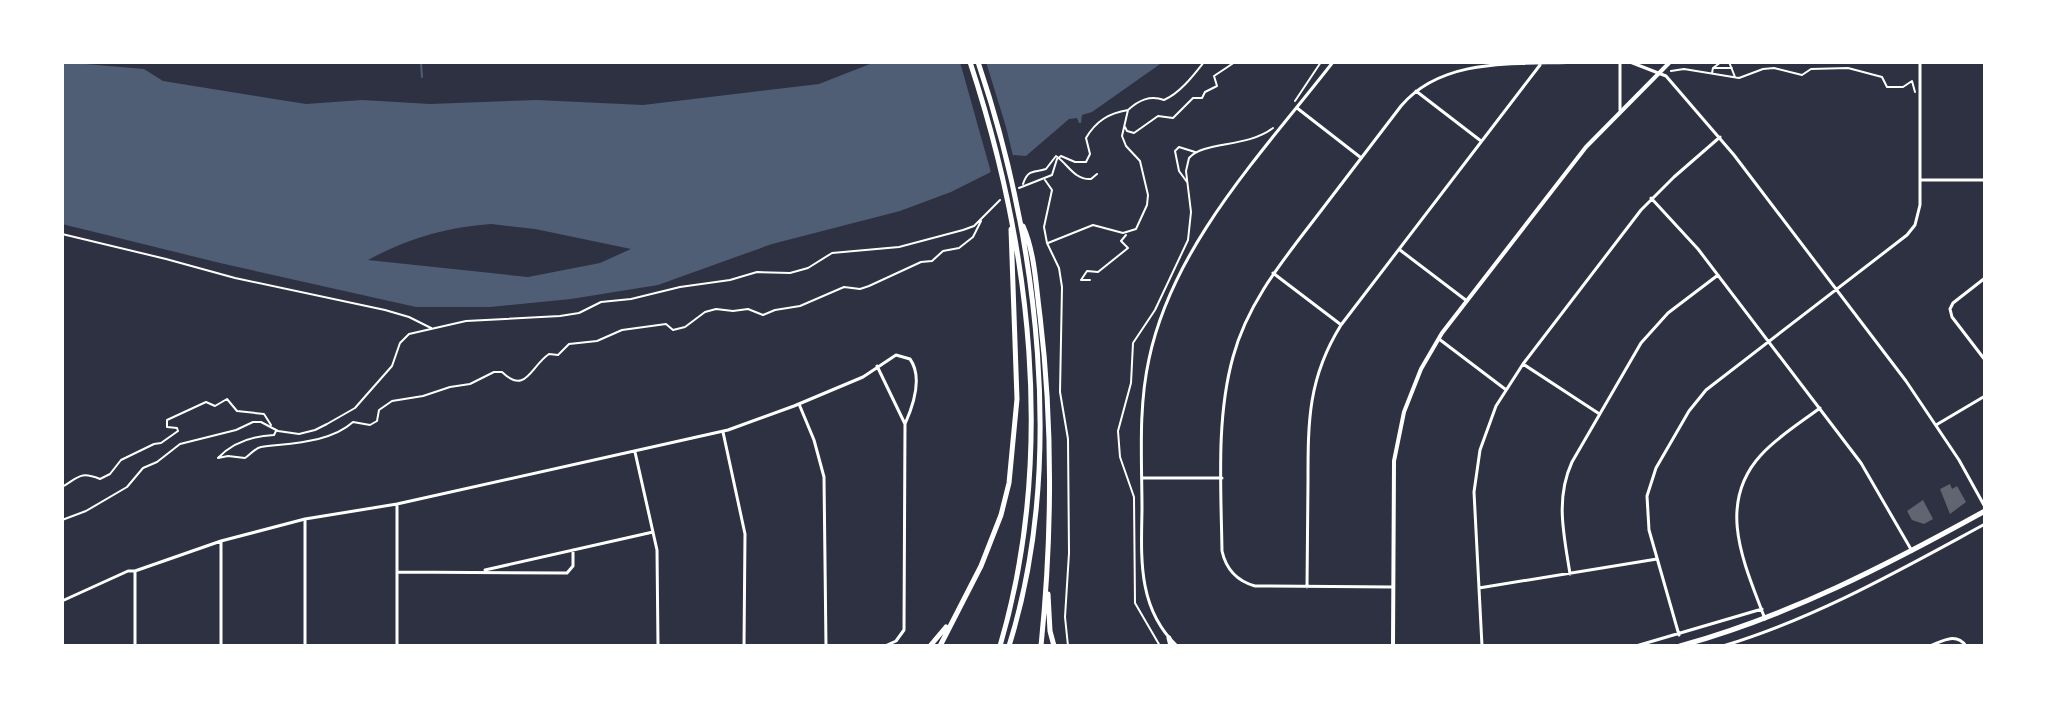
<svg xmlns="http://www.w3.org/2000/svg" width="2047" height="708" viewBox="0 0 2047 708" font-family="'IBM Plex Sans',sans-serif">
<style>
.water{fill:#4f5d75;fill-rule:evenodd}
.pier{fill:#2d3142}
.lines{fill:none;stroke-linecap:round;stroke-linejoin:round}
.stream{stroke:#4f5d75;stroke-width:2}
.building{fill:#626471}
.path{stroke:#fff;stroke-width:2}
.minor{stroke:#fff;stroke-width:3}
.tertiary{stroke:#fff;stroke-width:4}
.secondary{stroke:#fff;stroke-width:5}
.primary{stroke:#fff;stroke-width:5}
</style>
<rect width="100%" height="100%" fill="#2d3142"/>
<path class="water" d="M62,62L144,69L163,81L306,104L362,100L430,104L537,100L643,105L819,84L875,62H1163L1092,112L1082,115L1081,123H1079L1077,118L1069,119L1026,156L1014,155L989,173L951,192L900,211L772,244L658,285L571,299L490,307H416L220,263L62,224ZM491,224L535,229L631,249L600,263L528,277L368,260C406,239 447,227 491,224Z"/>
<path class="pier" d="M960,62H986L1006,127L1014,160L992,176Z"/>
<g class="lines">
<path class="stream" d="M421,62L422,77"/>
</g>
<path class="building" d="M1950,484L1952,489L1957,486L1966,502L1950,514L1940,489Z
M1923,500L1933,519L1924,524L1912,520L1907,511Z"/>
<g class="lines">
<path class="path" d="M1253,62H1256
M1729,62L1735,77
M1713,68H1732
M1671,71L1684,69L1739,78L1763,69L1774,68L1802,75L1811,69L1848,68L1882,77L1887,87H1903L1912,81L1915,92
M1712,73L1713,68L1721,62
M1295,101L1321,62
M1125,127L1127,131L1134,133L1158,116L1173,118L1193,98H1202L1205,92L1217,86L1214,76L1235,62
M1045,180L1052,190L1044,227L1047,243L1059,268L1062,287L1060,392L1068,439L1069,553L1065,617L1068,646
M1187,182L1179,171L1175,151L1179,147L1195,152
M1023,184C1028,169 1033,173 1046,169L1056,156C1068,164 1074,180 1091,179L1097,174
M1019,188L1052,175L1057,159L1061,156L1075,162H1086L1090,154L1086,138C1096,121 1109,113 1128,110
M62,234L166,259L235,278L385,310L409,317L431,328
M1048,243L1093,225L1123,233L1136,229L1147,205L1148,195L1140,161L1126,146L1122,136L1128,110C1139,100 1150,95 1164,100C1180,93 1193,76 1204,62
M1090,280H1081L1087,271L1098,272L1128,248L1121,241L1126,235
M276,431L274,435C253,436 232,443 218,458L228,456L245,458C250,455 255,448 261,447C290,443 330,443 353,422L370,425L377,421L379,410L392,401L423,396L450,387L470,384L494,372H502C526,395 530,367 549,354L558,355L569,344L597,341L622,330L666,324L673,330L685,327L705,312L716,309L733,311L748,309L763,315L775,310L800,306L844,287L860,289L869,286L921,262L932,261L943,251L959,248L973,237L981,221
M62,487C79,477 80,471 100,479L110,474L121,460L154,444L161,443L178,431L177,428L167,427V420L206,402L215,406L227,399L237,411L264,414L271,425
M62,520L86,511L127,487L143,468L157,462L180,444L236,430L253,422H261L278,431L299,434L315,430L327,424L355,408L362,400L392,366L400,343L409,334L466,321L560,316L579,313L601,302L631,299L680,287L730,280L757,272L790,273L808,268L832,253L899,247L963,230L974,226L1000,200
M1160,646L1135,603L1134,497L1120,457L1118,431L1131,383L1133,343L1155,310L1188,240L1191,212L1186,171L1189,158C1204,141 1247,148 1273,128"/>
<path class="minor" d="M1630,62L1666,76L1734,155L1906,381L1959,460L1985,507
M1416,91L1481,141
M1297,108L1360,157
M1620,110V62
M1920,180H1985
M1651,198L1698,249L1861,463L1912,551
M1400,250L1467,301
M1273,273L1340,324
M1985,278L1953,303L1950,309L1952,317L1985,360
M1439,339L1505,389
M1523,364L1598,413
M877,366L905,424
M799,404L814,440L824,477L826,646
M1936,425L1985,396
M723,432L745,534L744,646
M635,452L657,550L658,646
M1142,478H1222
M305,519V646
M485,570L653,532
M397,572L567,573L573,566V550
M1570,574C1564,535 1555,499 1572,462L1641,343L1668,313L1718,275
M1307,587C1307,552 1308,516 1308,481C1308,421 1308,378 1341,325L1540,65
M1393,587L1255,586C1237,581 1226,569 1222,551C1221,487 1216,418 1233,357C1248,301 1285,258 1320,212C1347,177 1374,141 1401,106C1444,55 1521,65 1581,62
M1479,588L1657,559
M62,601L128,571H135L221,541L305,519L397,504L728,430L794,406L863,377L896,355L910,359C923,377 913,406 905,424L904,630L896,641L885,646
M1765,619C1745,565 1715,505 1761,455C1777,437 1800,423 1820,408
M1679,635L1649,530L1647,496L1656,468L1689,411L1706,390L1907,235L1915,225L1920,205V62
M135,646V571
M221,646V542
M397,646V506
M1177,646C1138,609 1141,560 1142,510C1142,460 1138,409 1149,359C1173,245 1263,152 1333,62
M1482,646L1474,492L1480,450L1496,406L1523,364L1641,210L1674,177L1720,137
M1636,646L1762,609
M1723,646C1816,618 1900,570 1985,524
M1930,646C1943,641 1956,632 1966,646"/>
<path class="tertiary" d="M1393,646L1394,461L1404,412L1421,369L1442,333L1586,147L1670,62"/>
<path class="secondary" d="M1169,638L1171,646
M1680,646C1789,616 1887,565 1985,511"/>
<path class="primary" d="M970,62C1031,247 1056,456 1000,646
M978,62C1038,240 1066,464 1009,646
M1023,226C1035,253 1036,287 1040,316C1053,425 1052,537 1041,646
M1048,594L1050,631L1054,646
M930,646L946,627
M940,646L981,566L1001,515L1009,483L1017,399L1011,229"/>
</g>
<rect width="2047" height="708" fill="none" stroke="#ffffff" stroke-width="128"/>
</svg>
